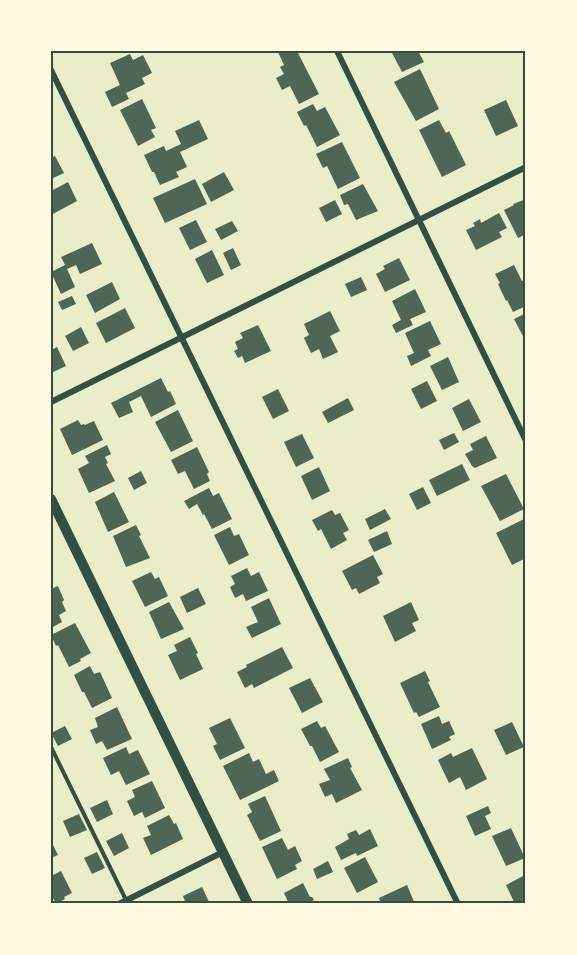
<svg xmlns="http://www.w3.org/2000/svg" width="577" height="955" viewBox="0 0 577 955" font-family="'Libre Baskerville',serif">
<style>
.building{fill:#4f6655}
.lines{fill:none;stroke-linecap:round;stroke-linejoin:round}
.service{stroke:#344e41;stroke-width:4}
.minor{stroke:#344e41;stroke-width:6}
.tertiary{stroke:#344e41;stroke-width:10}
.neatline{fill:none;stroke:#344e41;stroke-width:2}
</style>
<rect width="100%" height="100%" fill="#e9edc9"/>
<path class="building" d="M281,51H297L319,94L299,104L290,86L282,90L276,78L284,74L280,67L284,65L278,52Z
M391,51H418L424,62L402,72Z
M130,54L133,60L143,55L152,73L142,78L145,84L126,93L129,99L112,107L105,92L120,85L110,63Z
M420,69L439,109L416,121L394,82Z
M142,99L156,128L151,130L155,137L138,146L120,110Z
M506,100L518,126L496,136L484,110Z
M313,104L317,111L325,107L340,135L317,147L306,125L304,126L297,112Z
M199,120L208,139L180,152L187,167L176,172L179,177L160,185L154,172H152L144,155L164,146L166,151L181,144L175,131Z
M439,120L446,133L449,131L466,165L442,177L419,130Z
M342,142L360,178L338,189L327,166L323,168L316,154Z
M55,156L64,173L51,179V158Z
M224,172L234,190L211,202L202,184Z
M195,179L207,204L165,223L153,198Z
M68,182L77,201L51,215V191Z
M363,184L378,211L356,220L348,204L344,205L340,195Z
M526,199V234L518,238L504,210L514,205L513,204Z
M335,200L342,214L326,222L319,208Z
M499,213L507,228L499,232L502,237L476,250L466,230L475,226L473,223L480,219L481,223Z
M196,220L207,242L190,250L179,228Z
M232,221L238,231L221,240L215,229Z
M92,243L102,264L80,274L76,265L67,269L75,287L61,294L51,272L65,265L61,257Z
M233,248L241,265L231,270L223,253Z
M212,250L224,275L207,283L195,259Z
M399,258L410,280L385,292L376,274L385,269L383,266Z
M514,265L522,281L526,280V306L513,312L507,300L506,301L498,284L500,283L495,274Z
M361,277L367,290L351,297L345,284Z
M112,282L120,299L95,313L86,295Z
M415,289L426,312L410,319L413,325L396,333L392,325L401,320L392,301Z
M72,296L76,304L62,310L58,302Z
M125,308L135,328L106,343L96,323Z
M330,311L340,331L330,336L338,352L323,359L319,349L311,353L304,338L309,335L304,324Z
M526,313V342L514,319Z
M430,321L441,344L428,350L431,356L411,366L407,356L414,353L405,333Z
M258,325L271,351L245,363L242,356L238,358L234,351L238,349L235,342L243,338L240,333Z
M81,327L89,343L73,351L65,336Z
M57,347L66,366L51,373V350Z
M448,357L459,382L442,390L430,366Z
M161,378L168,392L170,391L176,404L151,417L141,396L129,402L133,412L119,418L111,403Z
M427,381L437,401L421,409L411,389Z
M278,389L289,411L273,419L262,397Z
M348,398L354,410L328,423L322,412Z
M469,399L481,422L463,431L452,408Z
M178,410L193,441L171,452L155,422Z
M78,420L81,425L84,424L85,425L94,421L103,440L72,455L60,429Z
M454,433L459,442L444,450L439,440Z
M302,434L314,458L296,467L284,442Z
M486,436L497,458L475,468L472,466L465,454L473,450L470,444Z
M107,445L111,454L105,457L108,463L106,464L115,481L89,493L78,469L89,463L85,456Z
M197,447L209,472L207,474L210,481L194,489L185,471L178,474L171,460Z
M462,464L470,480L437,496L429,480Z
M319,467L330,491L312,500L301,476Z
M141,471L147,483L134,490L128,478Z
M506,474L524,509L500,521L481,486Z
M423,487L431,503L417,510L409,494Z
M209,488L213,496L219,493L232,519L212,529L204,514L203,515L197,504L189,509L184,501Z
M114,492L129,522L108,532L95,502Z
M385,509L391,519L370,530L365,519Z
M332,510L335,515L340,513L349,530L343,533L347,540L331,549L321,529L318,531L312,520Z
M526,518V558L512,565L496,533Z
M136,525L141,535L139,536L150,558L126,567L113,536Z
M230,527L234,536L239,534L249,555L229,565L214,535Z
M387,531L392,544L374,552L368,540Z
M373,555L383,574L377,577L380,583L359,594L356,588L352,590L342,571Z
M247,568L251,576L259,572L268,591L246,601L243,594L235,598L230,587L235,584L231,576Z
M151,572L155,579L159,577L168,596L145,607L132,581Z
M58,586L64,600L62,602L66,611L59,615L62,622L51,628V589Z
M198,588L206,604L187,613L180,597Z
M269,598L281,624L252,638L246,627L258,622L251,607Z
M169,602L184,629L161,639L149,612Z
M411,602L419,620L412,623L416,631L395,642L383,616Z
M75,623L91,653L80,659L81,661L69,667L58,645L56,646L51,635Z
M190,637L198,653L196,654L203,669L180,680L168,655L177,651L174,645Z
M282,647L293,668L254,688L252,684L245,688L237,672L247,667L246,665Z
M90,666L94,674L100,672L112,698L92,708L84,692H82L74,675Z
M425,671L430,681L428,682L440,707L419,717L416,712L414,713L400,683Z
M310,678L323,702L302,713L289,688Z
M117,707L132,739L107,750L102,741L96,744L90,730L98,727L95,718Z
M439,716L442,724L449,721L455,734L449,737L451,740L432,749L421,724Z
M230,718L245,748L220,760L213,746L217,744L209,728Z
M317,721L321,728L325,726L339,752L320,762L312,746H310L301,729Z
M512,722L524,747L506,755L494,730Z
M65,726L72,739L58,746L51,733Z
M126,747L129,754L138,750L150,774L126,785L119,771L111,775L103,758Z
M472,748L487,779L466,790L460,777L449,783L438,760L451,753L453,757Z
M249,753L253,762L259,759L266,774L274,770L279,781L240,800L223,766Z
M348,758L352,767L350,768L362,790L336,803L332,794L325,797L319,784L330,780L324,769Z
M152,781L165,808L145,818L142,812L134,816L127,801L135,797L132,790Z
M265,796L281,831L260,841L247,815L252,812L248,804Z
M107,800L113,814L97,822L90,808Z
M488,806L491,813L485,816L491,829L475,836L466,816Z
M79,814L87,830L70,837L63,821Z
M169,815L174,824L176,823L183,839L151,855L143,838L151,835L147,826Z
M511,828L525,858L506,866L492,836Z
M370,829L378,846L357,856L356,853L341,860L335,847L349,839L347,834L356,830L359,835Z
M122,833L129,848L114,856L106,841Z
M282,838L288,850L295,846L302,861L295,865L297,869L277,879L262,847Z
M53,845L58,855L51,858V846Z
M97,852L105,868L92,874L84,858Z
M365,857L378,882L357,893L344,868Z
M328,861L333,872L317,879L313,869Z
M61,871L72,893L64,897L65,899L56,904L51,894V876Z
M525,875L526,904H515L506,885Z
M303,883L310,897H312L314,900L312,901L313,904H289L284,893Z
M407,885L415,904H381L379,898Z
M202,887L210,904H186L183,896Z"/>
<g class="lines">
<path class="service" d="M51,747L128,904"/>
<path class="minor" d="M337,51L526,441
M51,70L458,904
M51,402L526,167
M119,904L223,852"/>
<path class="tertiary" d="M51,499L248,904"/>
</g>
<rect width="577" height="955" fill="none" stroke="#fefae0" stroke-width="105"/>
<rect x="52" y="52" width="472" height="850" class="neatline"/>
</svg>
